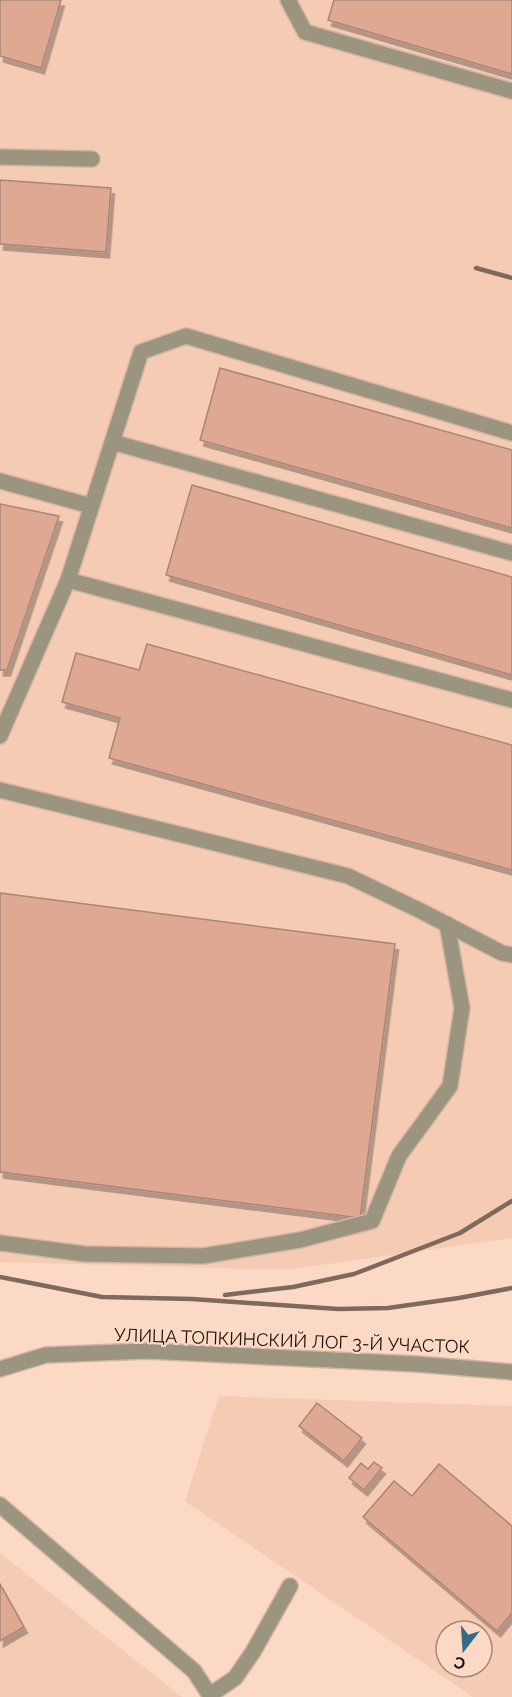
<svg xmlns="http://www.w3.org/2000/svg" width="512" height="1697" viewBox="0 0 512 1697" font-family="Raleway,sans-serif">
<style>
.built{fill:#f5cbb3;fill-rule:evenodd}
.building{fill:#dfa893;stroke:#a98679;stroke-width:1.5;filter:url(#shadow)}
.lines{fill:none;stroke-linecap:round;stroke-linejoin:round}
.minor-casing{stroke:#d4b5a3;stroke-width:18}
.minor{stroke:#9b947e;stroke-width:15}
.rail{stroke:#7f695c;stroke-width:4.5}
.labels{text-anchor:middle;stroke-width:4.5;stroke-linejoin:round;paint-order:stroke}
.street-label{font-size:18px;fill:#1d110a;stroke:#fcd9c4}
</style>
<defs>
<filter id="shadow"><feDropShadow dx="3.5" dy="6" stdDeviation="0" flood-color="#0004"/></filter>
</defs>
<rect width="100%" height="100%" fill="#fcd9c4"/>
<path class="built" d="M0,0H512V1238L285,1270L0,1262Z
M219,1396L512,1406V1697H473L185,1501ZM446,1631H482V1667H446Z
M0,1553L182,1697H0Z"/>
<path class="building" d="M0,0H61L41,68L0,56Z
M334,0H512V74L328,20Z
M0,180L111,188L106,252L0,244Z
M220,368L512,450V528L200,440Z
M192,485L512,577V675L166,575Z
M0,504L59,516L7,670H0Z
M147,644L512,745V870L109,758L120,718L62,702L76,653L139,670Z
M0,893L395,944L360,1218L0,1172Z
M317,1403L362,1438L344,1461L299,1426Z
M374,1462L382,1468L364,1490L349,1478L361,1463L368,1469Z
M439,1464L512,1526V1613L497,1631L363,1517L394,1481L412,1496Z
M0,1584L24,1627L0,1641Z"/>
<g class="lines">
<defs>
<path id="minor" d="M288,0L305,32L512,91
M0,157L92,159
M112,442L512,553
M0,481L91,506
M68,580L512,700
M0,736L68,580L141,352L186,336L512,433
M0,790L348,876L421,911L502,953L512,955
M0,1243L85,1254L203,1256L300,1240L372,1221L399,1156L450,1086L462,1008L447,924
M0,1369L46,1355L147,1351L416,1364L512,1372
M0,1505L194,1671L211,1697
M210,1695L235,1678L253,1652L290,1586"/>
</defs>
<use href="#minor" class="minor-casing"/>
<use href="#minor" class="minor"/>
<path class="rail" d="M476,268L512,278
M0,1277L102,1297L192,1299L338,1309L388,1308L459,1298L512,1288
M225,1295L293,1287L354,1274L460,1233L512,1201"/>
</g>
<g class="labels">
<g class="street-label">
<text transform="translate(292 1341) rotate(2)" y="6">УЛИЦА ТОПКИНСКИЙ ЛОГ 3-Й УЧАСТОК</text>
</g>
</g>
<g transform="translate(464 1649) rotate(197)"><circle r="28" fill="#fcd9c4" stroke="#a3897a" stroke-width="1.5"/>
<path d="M0-4.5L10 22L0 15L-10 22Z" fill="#366b87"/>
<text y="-9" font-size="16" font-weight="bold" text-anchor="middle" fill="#1d110a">С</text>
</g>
</svg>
